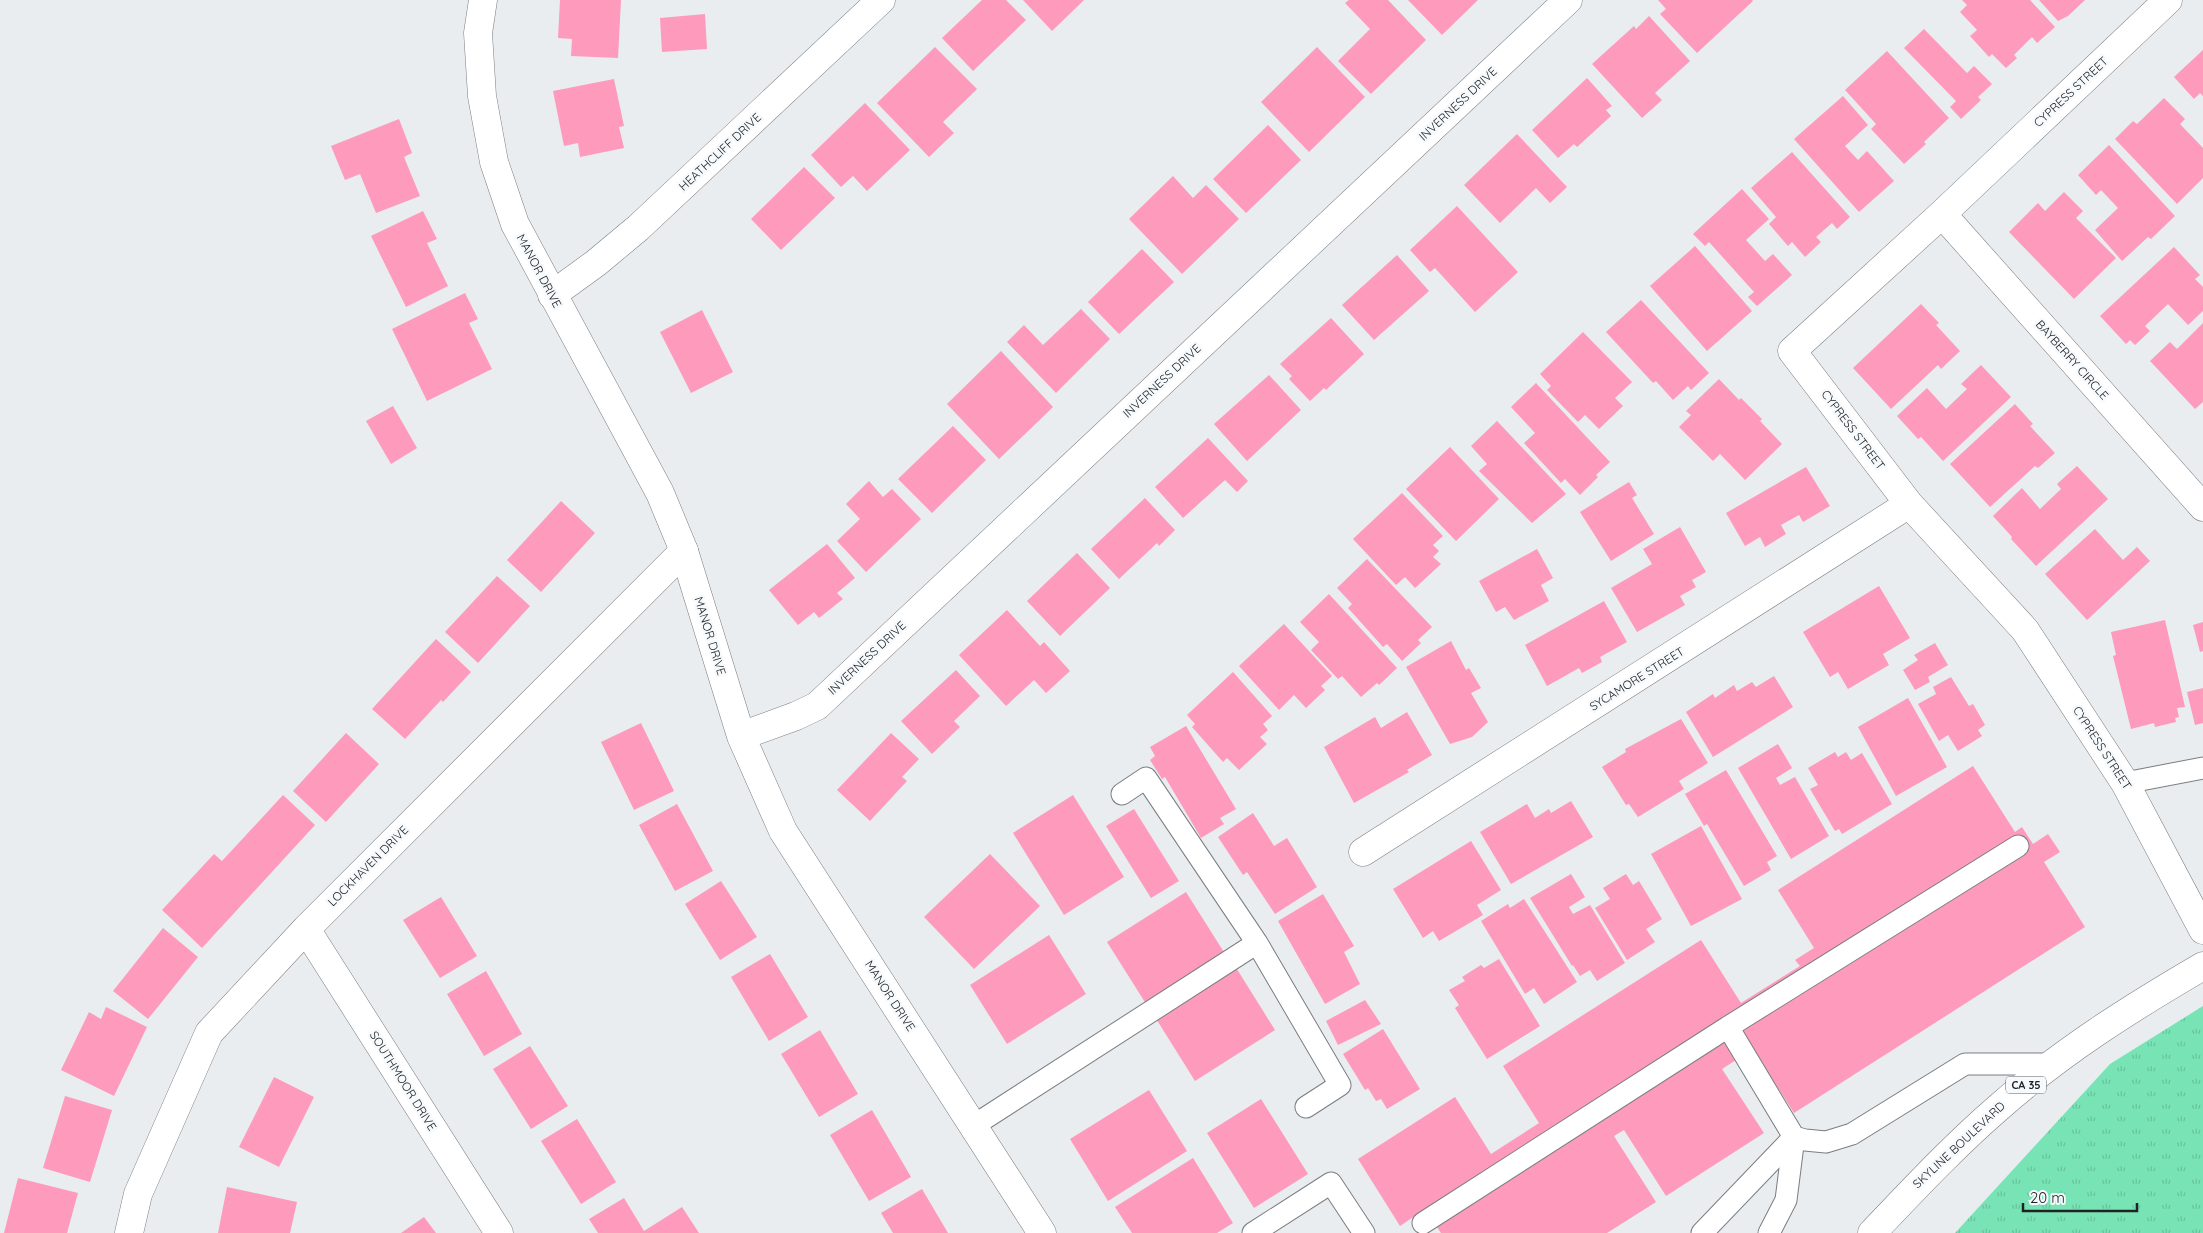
<svg xmlns="http://www.w3.org/2000/svg" width="2203" height="1233" viewBox="0 0 2203 1233" font-family="Quicksand,sans-serif">
<style>
.grass{fill:url(#grass-tufts)}
.building{fill:#fe9abb}
.lines{fill:none;stroke-linecap:round;stroke-linejoin:round}
.service-casing{stroke:#7b7e81;stroke-width:23}
.minor-casing{stroke:#7b7e81;stroke-width:29}
.tertiary-casing{stroke:#7b7e81;stroke-width:29}
.primary-casing{stroke:#7b7e81;stroke-width:29}
.service{stroke:#fff;stroke-width:21}
.minor{stroke:#fff;stroke-width:28}
.tertiary{stroke:#fff;stroke-width:28}
.primary{stroke:#fff;stroke-width:28}
.labels{text-anchor:middle;stroke-width:5;stroke-linejoin:round;paint-order:stroke}
.shield{fill:#f6fafd;stroke:#606364;stroke-width:1}
.shield-label{font-size:11px;font-weight:bold;fill:#202223}
.street-label{font-size:12px;fill:#202223;stroke:#f6fafd}
</style>
<defs>
<pattern id="grass-tufts" width="24" height="20" patternUnits="userSpaceOnUse" patternTransform="scale(1.25)"><rect width="24" height="20" fill="#78e4b6"/><path d="M3 7l-1-3M5 7V3M7 7l1-3M15 17l-1-3M17 17v-4M19 17l1-3" fill="none" stroke="#68c39c"/></pattern>
</defs>
<rect width="100%" height="100%" fill="#e9edf0"/>
<path class="grass" d="M2203,1006V1233H1955L2110,1064Z"/>
<path class="building" d="M560,0H621L618,58L571,56L572,39L558,38Z
M982,0H1006L1026,20L973,71L942,38Z
M1023,0H1084L1052,31Z
M1349,0H1388L1426,40L1371,94L1338,61L1370,29L1345,3Z
M1408,0H1478L1442,35Z
M1658,0H1752L1753,1L1697,53L1660,14L1666,9Z
M1962,0H2030L2055,27L2037,43L2032,37L2014,55L2017,58L2006,68L1992,54L1989,57L1970,36L1977,30L1960,12L1967,5Z
M2039,0H2085L2068,16L2058,21Z
M705,14L707,49L662,52L660,18Z
M1649,16L1690,61L1655,93L1662,100L1642,118L1592,64L1634,26L1636,29Z
M1924,29L1967,73L1974,66L1992,84L1978,97L1981,100L1961,119L1950,107L1956,101L1904,48Z
M935,47L977,89L943,122L954,133L929,157L877,103Z
M1317,47L1365,97L1309,152L1261,102Z
M2203,50V96L2200,93L2194,99L2174,77Z
M1887,51L1949,118L1924,142L1926,144L1904,164L1871,129L1876,124L1845,90Z
M1587,78L1612,106L1606,110L1611,116L1577,147L1574,144L1558,158L1532,130Z
M614,79L624,126L619,127L624,148L580,157L578,143L564,146L553,91Z
M1843,96L1868,125L1845,146L1858,160L1867,151L1894,181L1859,212L1794,139Z
M2164,98L2185,119L2180,124L2203,148V178L2177,204L2115,139L2133,121L2137,124Z
M865,103L910,150L867,191L853,176L841,187L811,155Z
M399,119L412,153L404,157L420,196L376,213L360,174L345,180L331,146Z
M1268,125L1301,160L1246,213L1213,179Z
M1517,134L1567,187L1550,203L1536,188L1500,223L1464,185Z
M2109,145L2175,216L2151,239L2148,237L2122,261L2095,230L2118,208L2101,190L2096,195L2078,175Z
M1792,152L1850,217L1837,229L1832,223L1816,237L1821,242L1805,257L1792,242L1788,246L1769,224L1776,217L1751,188Z
M804,167L835,198L781,250L751,219Z
M1173,176L1193,198L1206,185L1239,219L1182,274L1129,219Z
M1742,189L1769,219L1746,240L1765,261L1773,254L1792,275L1757,306L1748,297L1754,292L1709,242L1705,246L1693,234Z
M2064,192L2083,211L2076,218L2116,258L2074,299L2009,232L2038,203L2045,211Z
M1457,206L1518,272L1475,312L1435,268L1430,272L1410,250Z
M423,211L437,239L427,243L448,286L406,307L371,236Z
M1695,246L1752,311L1707,351L1650,286Z
M2174,247L2200,275L2195,279L2203,287V311L2188,325L2168,304L2145,326L2150,331L2135,345L2130,340L2126,344L2100,316Z
M1142,249L1174,282L1119,334L1088,302Z
M1397,255L1429,291L1374,340L1342,305Z
M465,293L478,319L469,323L492,369L427,401L392,329Z
M1641,300L1709,373L1691,390L1688,386L1673,400L1656,381L1653,383L1606,332Z
M1921,304L1939,323L1936,325L1960,351L1941,369L1938,365L1891,409L1853,368Z
M1081,309L1110,339L1056,393L1007,342L1024,325L1043,345Z
M702,310L733,372L691,393L660,332Z
M1331,318L1364,354L1326,390L1324,388L1310,401L1289,379L1292,376L1280,364Z
M2203,323V402L2195,409L2150,361L2170,342L2177,349Z
M1583,332L1632,382L1615,398L1623,406L1599,429L1585,415L1578,422L1547,390L1551,386L1540,374Z
M1001,351L1053,407L999,459L947,404Z
M1981,365L2011,397L1943,461L1921,437L1918,439L1897,416L1927,388L1946,409L1967,389L1961,384Z
M1269,375L1301,410L1247,461L1214,424Z
M1719,379L1739,400L1741,398L1762,419L1760,421L1782,444L1745,480L1720,454L1713,461L1679,427L1691,415L1686,411Z
M1536,383L1610,462L1596,475L1598,477L1580,495L1565,479L1561,483L1524,443L1535,433L1511,407Z
M2015,404L2033,424L2030,426L2055,453L2038,468L2035,466L1990,507L1950,464Z
M393,406L417,448L391,464L366,421Z
M1497,421L1566,494L1532,523L1479,471L1487,464L1471,446Z
M953,426L986,460L932,513L898,479Z
M1208,438L1248,481L1237,492L1225,480L1183,518L1155,487Z
M1450,447L1499,499L1456,541L1406,489Z
M2077,466L2108,499L2036,566L2011,539L2012,537L1993,516L2022,488L2040,509L2061,489L2057,484Z
M1806,467L1830,506L1803,522L1799,515L1781,525L1786,534L1765,547L1760,537L1745,546L1726,513Z
M869,481L883,497L892,489L921,519L866,572L837,541L860,519L846,504Z
M1629,482L1637,495L1632,498L1654,534L1611,561L1580,512Z
M1402,493L1443,536L1433,545L1439,551L1433,557L1441,564L1415,588L1405,577L1396,585L1353,539Z
M1145,498L1175,530L1159,546L1157,543L1119,579L1091,549Z
M561,501L595,533L541,592L507,560Z
M1680,527L1706,572L1692,580L1696,587L1680,596L1685,605L1637,632L1611,588L1652,564L1643,549Z
M2095,529L2123,560L2137,547L2150,561L2087,620L2045,574Z
M827,544L855,578L837,593L843,599L819,618L814,612L798,625L769,590Z
M1537,549L1553,578L1541,585L1549,601L1514,620L1505,607L1496,612L1479,581Z
M1077,553L1110,588L1060,636L1027,601Z
M1367,559L1432,627L1418,640L1421,643L1402,661L1387,644L1383,647L1348,608L1352,604L1337,588Z
M497,576L530,606L478,663L445,632Z
M1879,586L1910,638L1883,654L1889,665L1848,689L1838,672L1830,677L1803,632Z
M1329,594L1397,668L1379,685L1377,683L1361,697L1342,676L1338,679L1311,650L1319,642L1300,622Z
M1604,601L1627,642L1600,657L1602,662L1582,673L1579,668L1547,686L1525,645Z
M1007,610L1040,646L1044,642L1070,671L1046,693L1034,680L1006,706L959,655Z
M2165,620L2185,707L2177,708L2179,717L2175,718L2176,722L2155,727L2154,723L2131,729L2113,656L2116,655L2111,632Z
M2203,622V651L2200,652L2193,625Z
M1284,624L1332,676L1321,686L1325,690L1306,708L1294,695L1279,710L1239,666Z
M436,639L471,672L443,702L441,700L405,739L372,709Z
M1451,641L1466,670L1469,668L1481,688L1471,693L1488,722L1472,737L1450,744L1406,667Z
M1935,643L1948,665L1928,677L1930,682L1915,690L1903,670L1918,660L1914,655Z
M956,670L980,696L954,721L960,727L932,754L901,721Z
M1233,672L1272,716L1263,724L1268,730L1260,737L1267,744L1239,770L1227,758L1223,762L1192,727L1195,724L1187,715Z
M1774,676L1793,707L1713,757L1686,712L1713,694L1715,698L1734,685L1737,691L1752,682L1756,687Z
M1951,677L1969,706L1973,704L1985,725L1978,730L1982,736L1958,751L1948,735L1939,741L1918,704L1936,694L1933,687Z
M2203,688V723L2195,725L2187,692Z
M1908,698L1947,767L1896,796L1858,727Z
M1407,712L1432,755L1407,770L1409,772L1354,803L1324,747L1375,717L1381,728Z
M1681,719L1708,763L1679,781L1684,789L1638,817L1629,804L1626,805L1602,767L1626,752L1625,749Z
M641,723L674,791L634,810L601,742Z
M1186,726L1236,809L1220,818L1224,824L1201,838L1165,777L1162,779L1150,760L1155,756L1150,747Z
M346,733L379,764L326,822L293,791Z
M891,733L919,759L902,777L907,781L870,821L837,790Z
M1778,744L1792,768L1776,778L1780,785L1795,777L1829,836L1791,859L1738,768Z
M1835,752L1838,757L1846,752L1851,760L1862,753L1892,804L1842,834L1839,829L1835,831L1810,789L1818,785L1808,768Z
M1973,766L2015,832L2022,827L2033,844L2048,834L2060,852L2044,862L2085,927L1794,1113L1753,1049L1722,1069L1764,1133L1666,1196L1624,1130L1614,1136L1656,1202L1607,1233H1441L1425,1209L1400,1226L1358,1159L1455,1097L1491,1154L1539,1123L1503,1066L1701,940L1741,1003L1800,966L1795,960L1814,948L1778,890Z
M1726,770L1777,856L1767,862L1771,870L1744,886L1707,824L1704,826L1685,794Z
M283,795L315,825L202,948L162,910L214,854L222,861Z
M1073,795L1124,877L1064,915L1013,833Z
M1571,801L1593,837L1511,884L1480,832L1527,804L1535,818L1549,809L1551,813Z
M677,804L713,871L675,891L639,825Z
M1134,809L1179,881L1151,898L1106,826Z
M1253,813L1274,846L1287,838L1317,887L1275,914L1247,872L1243,875L1218,837Z
M1701,826L1742,899L1691,926L1651,854Z
M1471,841L1501,890L1477,905L1483,915L1439,941L1433,931L1423,938L1393,889Z
M990,854L1040,906L974,969L924,917Z
M1571,874L1585,897L1569,907L1573,914L1590,905L1625,963L1597,981L1590,970L1580,976L1573,965L1572,966L1530,898Z
M1626,874L1633,885L1639,881L1662,919L1646,929L1655,942L1627,960L1595,908L1610,899L1603,888Z
M721,881L757,937L720,960L685,904Z
M1186,892L1227,957L1148,1007L1107,942Z
M1323,894L1354,946L1344,952L1360,984L1325,1004L1278,921Z
M441,897L477,956L440,978L403,920Z
M1524,899L1577,982L1544,1004L1534,988L1525,994L1481,921L1508,904L1510,908Z
M163,928L198,957L148,1019L113,991Z
M1049,935L1086,994L1007,1044L970,985Z
M770,954L808,1017L769,1041L731,977Z
M1499,959L1540,1026L1487,1059L1455,1008L1459,1005L1449,990L1465,981L1462,977L1481,965L1484,968Z
M1235,966L1275,1030L1195,1081L1155,1017Z
M486,971L522,1034L484,1056L447,994Z
M1365,1000L1381,1024L1338,1045L1326,1021Z
M106,1007L147,1027L114,1096L61,1070L89,1012L101,1019Z
M1383,1029L1420,1089L1387,1109L1381,1099L1376,1101L1368,1088L1365,1090L1343,1054Z
M820,1030L858,1094L819,1117L781,1054Z
M530,1046L568,1106L531,1129L493,1069Z
M274,1077L314,1097L279,1167L239,1147Z
M1149,1090L1187,1151L1108,1201L1070,1139Z
M65,1096L112,1110L90,1182L43,1168Z
M1261,1099L1308,1174L1254,1208L1207,1133Z
M872,1110L911,1177L869,1201L830,1135Z
M577,1119L616,1182L581,1204L541,1141Z
M1193,1158L1233,1223L1217,1233H1132L1115,1207Z
M18,1178L78,1193L67,1233H4Z
M227,1187L297,1202L290,1233H218Z
M922,1189L948,1233H893L881,1213Z
M624,1198L644,1231L682,1207L699,1233H598L589,1219Z
M424,1217L436,1233H401Z"/>
<g class="lines">
<defs>
<path id="service" d="M2125,783L2203,768
M1122,794L1146,778L1257,943
M973,1126L1257,943L1340,1085L1306,1107
M1794,1137L1805,1140L1826,1142L1852,1134L1965,1064H2053
M1423,1223L1728,1027
M1253,1233L1331,1183L1364,1233
M1702,1233L1794,1137
M1769,1233L1786,1200L1794,1137L1728,1027L2018,846"/>
<path id="minor" d="M2168,0L1942,214L1792,351L1909,504L2025,630L2125,783L2203,930
M1942,214L2203,507
M552,295L596,263L638,228L881,0
M1363,852L1909,504
M306,929L499,1233
M129,1233L138,1194L209,1033L306,929L684,551"/>
<path id="tertiary" d="M483,0L478,33L482,96L494,162L515,224L660,493L684,551L741,736L783,831L1042,1233
M741,736L796,716L817,706L1568,0"/>
<path id="primary" d="M1872,1233C1913,1190 1953,1147 1998,1108C2061,1052 2131,1008 2203,966"/>
</defs>
<use href="#service" class="service-casing"/>
<use href="#minor" class="minor-casing"/>
<use href="#tertiary" class="tertiary-casing"/>
<use href="#primary" class="primary-casing"/>
<use href="#service" class="service"/>
<use href="#minor" class="minor"/>
<use href="#tertiary" class="tertiary"/>
<use href="#primary" class="primary"/>
</g>
<g class="labels">
<rect class="shield" x="2006" y="1076.5" width="40" height="17" rx="4"/>
<g class="shield-label">
<text x="2026" y="1089">CA 35</text>
</g>
<g class="street-label">
<text transform="translate(2071 92) rotate(-43)" y="4">CYPRESS STREET</text>
<text transform="translate(1458 104) rotate(-43)" y="4">INVERNESS DRIVE</text>
<text transform="translate(720 152) rotate(-43)" y="4">HEATHCLIFF DRIVE</text>
<text transform="translate(539 271) rotate(62)" y="4">MANOR DRIVE</text>
<text transform="translate(2072 360) rotate(48)" y="4">BAYBERRY CIRCLE</text>
<text transform="translate(1162 381) rotate(-43)" y="4">INVERNESS DRIVE</text>
<text transform="translate(1853 430) rotate(53)" y="4">CYPRESS STREET</text>
<text transform="translate(710 636) rotate(73)" y="4">MANOR DRIVE</text>
<text transform="translate(867 658) rotate(-43)" y="4">INVERNESS DRIVE</text>
<text transform="translate(1637 679) rotate(-32)" y="4">SYCAMORE STREET</text>
<text transform="translate(2102 748) rotate(57)" y="4">CYPRESS STREET</text>
<text transform="translate(368 866) rotate(-45)" y="4">LOCKHAVEN DRIVE</text>
<text transform="translate(890 996) rotate(57)" y="4">MANOR DRIVE</text>
<text transform="translate(403 1081) rotate(58)" y="4">SOUTHMOOR DRIVE</text>
<text transform="translate(1959 1145) rotate(-43)" y="4">SKYLINE BOULEVARD</text>
</g>
</g>
<path d="M2023 1203v8h114v-8" fill="none" stroke="#202223" stroke-width="2.5"/>
<text x="2030" y="1203" font-size="15" fill="#202223" stroke="#f6fafd" stroke-width="4" paint-order="stroke">20 m</text>
</svg>
